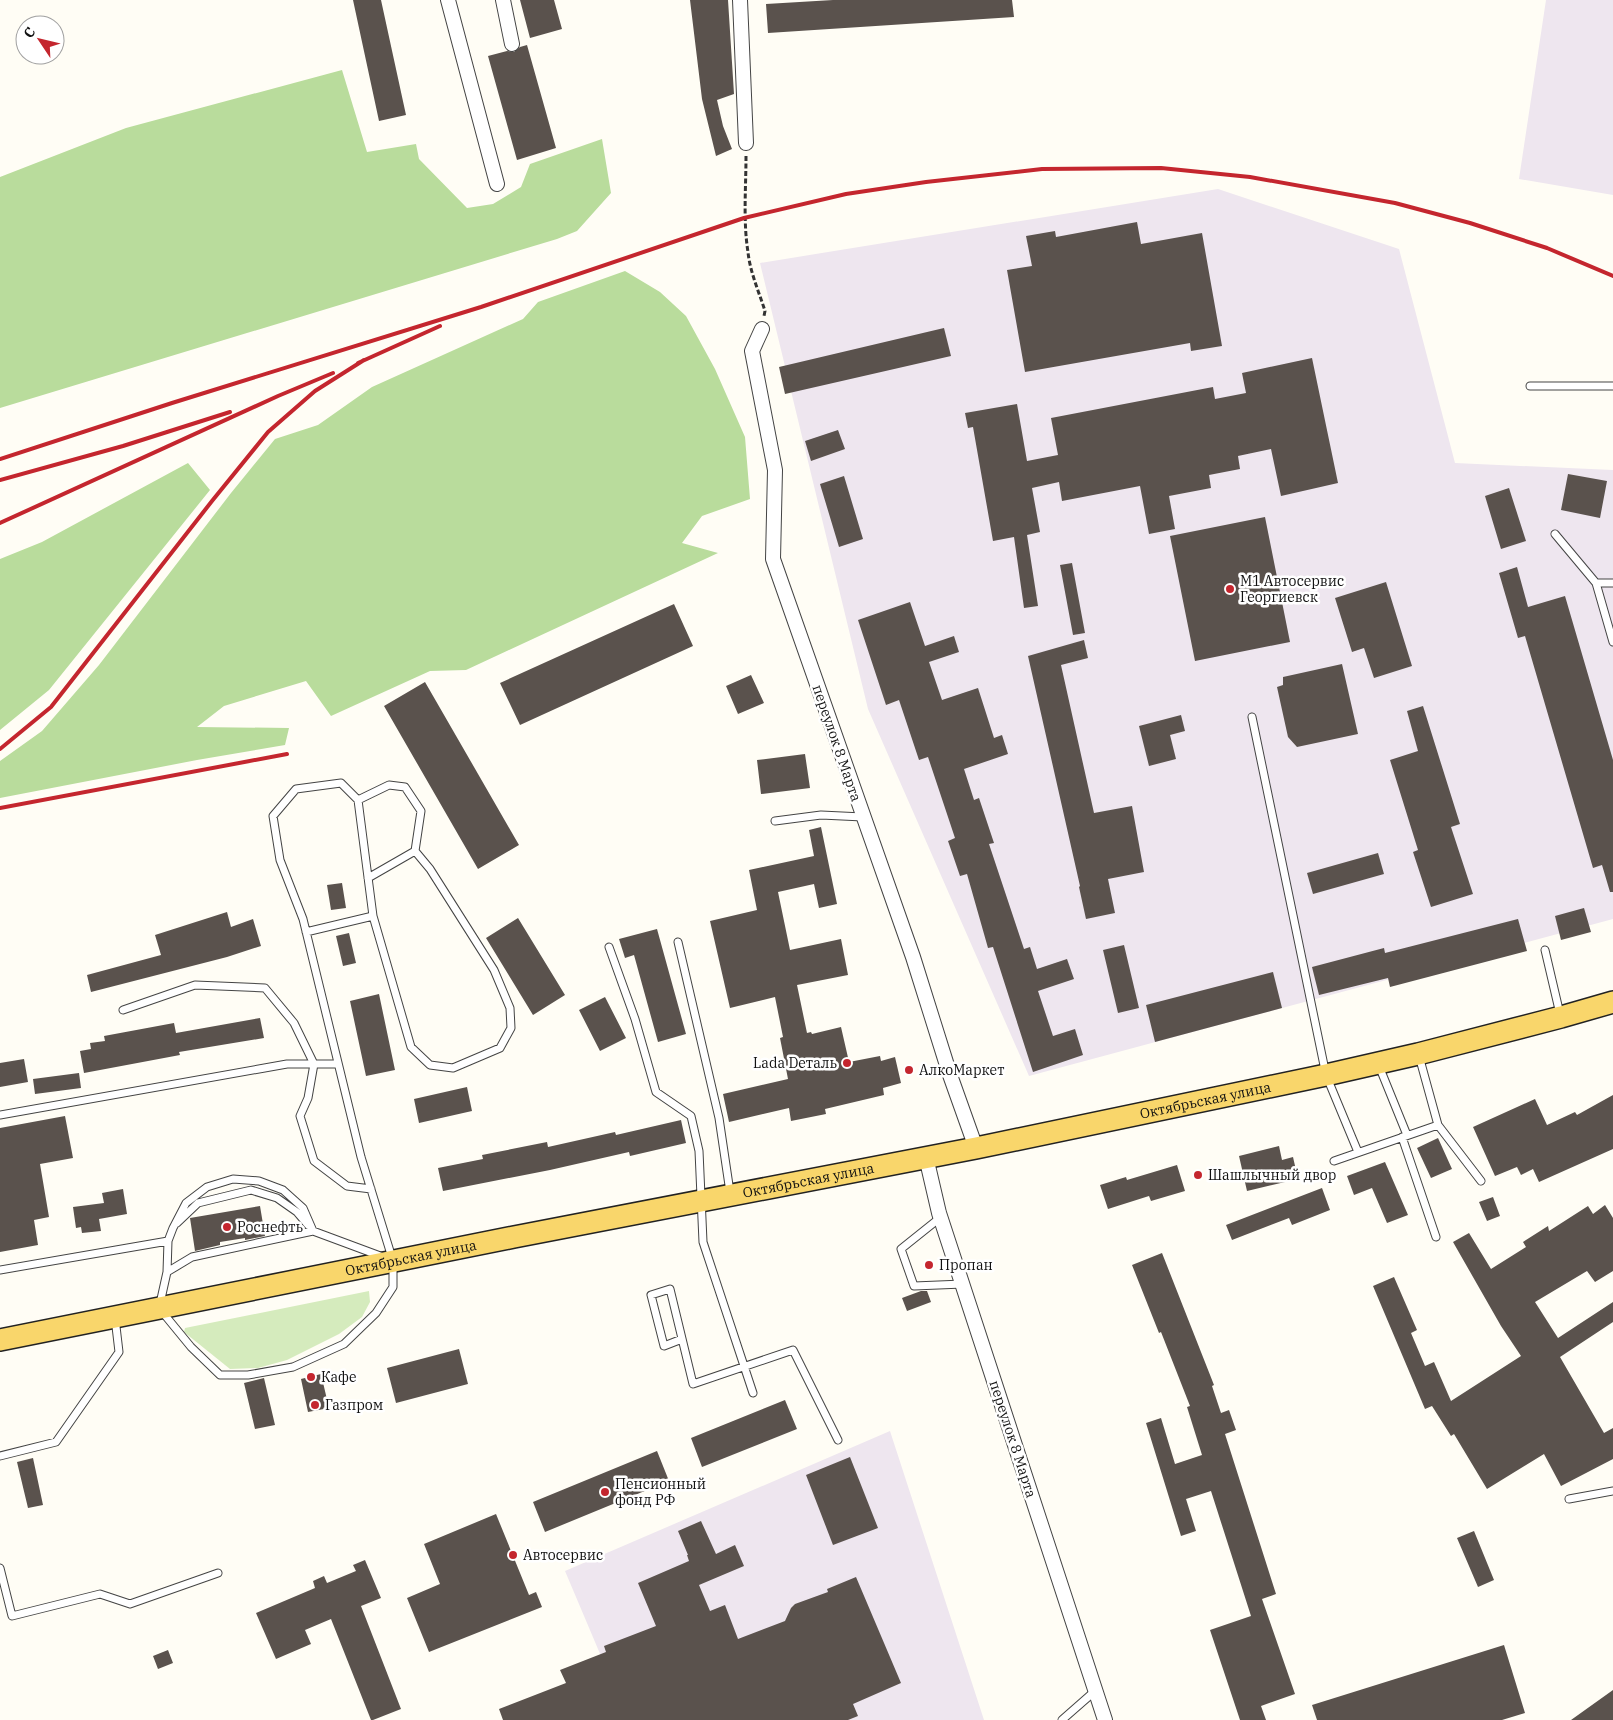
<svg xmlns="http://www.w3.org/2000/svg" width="1613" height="1720" viewBox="0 0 1613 1720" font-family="'IBM Plex Serif',serif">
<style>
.industrial{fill:#eee6ef}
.green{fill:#d5ebbd}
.forest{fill:#b9dc9c}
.building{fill:#5a524d}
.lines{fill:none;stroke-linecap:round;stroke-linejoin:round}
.service-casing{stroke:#444;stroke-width:9}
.minor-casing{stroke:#444;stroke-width:16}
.primary-casing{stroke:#222;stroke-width:24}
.path{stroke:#333;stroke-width:3;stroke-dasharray:5 2.5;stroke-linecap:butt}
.service{stroke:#fff;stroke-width:7}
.minor{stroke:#fff;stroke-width:14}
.primary{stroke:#f9d66b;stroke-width:21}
.rail{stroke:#c4262e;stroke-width:4}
.poi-dot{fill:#c4262e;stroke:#fff;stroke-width:2}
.labels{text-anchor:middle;stroke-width:5;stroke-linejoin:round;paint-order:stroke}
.poi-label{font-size:14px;fill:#111;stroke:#fff;text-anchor:start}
.street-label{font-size:14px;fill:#111;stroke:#fff}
</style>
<rect width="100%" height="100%" fill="#fffdf5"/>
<path class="industrial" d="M1546,0H1613V195L1519,179Z
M1218,189L1399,249L1455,463L1613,470V919L1029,1076L868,709L760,263Z
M890,1431L984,1720H628L565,1571Z"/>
<path class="green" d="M369,1291L370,1302L362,1317L339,1334L287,1360L258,1368L230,1369L184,1332L185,1328Z"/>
<path class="forest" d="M342,70L367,152L416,144L419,159L467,208L493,204L521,187L530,164L602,139L611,193L577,231L557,239L0,408V177L126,128Z
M625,271L660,292L686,316L715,369L745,437L750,499L702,516L682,543L718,553L466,670L430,671L331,716L306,681L224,706L197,727L289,728L285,745L197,760L0,798V761L42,731L99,665L231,493L275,439L318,425L372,387L523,319L538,302Z
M188,463L210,490L49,690L0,730V559L42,542Z"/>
<path class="building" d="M353,0H381L406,115L379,121Z
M520,0H554L562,29L530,38Z
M690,0H728L734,94L717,100L723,126L732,149L716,156L702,99Z
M833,0H1012L1014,17L768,33L766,4Z
M527,45L556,148L517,160L488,56L507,51L514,52L520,47Z
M1137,222L1141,244L1202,233L1222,346L1191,351L1190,343L1025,372L1007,270L1032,266L1026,236L1055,231L1056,237Z
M944,328L951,356L785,394L779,367Z
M1312,358L1338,483L1281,496L1271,449L1238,456L1240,469L1209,475L1211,488L1169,496L1175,529L1149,534L1140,486L1062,501L1059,482L1032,488L1040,532L1027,535L1038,606L1024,608L1014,537L993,541L973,427L968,428L965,413L1017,404L1027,461L1058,455L1051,418L1213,387L1215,399L1246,393L1242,373Z
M838,430L845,449L811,461L805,441Z
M1568,474L1607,481L1600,518L1561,510Z
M844,476L863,539L839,547L820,484Z
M1509,488L1526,541L1501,549L1485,496Z
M1265,517L1290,642L1195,661L1170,536Z
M1072,563L1085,633L1073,635L1060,565Z
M1517,567L1528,607L1565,596L1613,760V892H1610L1602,865L1593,868L1525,636L1518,638L1499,573Z
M1386,582L1412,666L1374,678L1364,648L1352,652L1335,598Z
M910,602L925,646L954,636L959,652L929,662L942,700L978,688L994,738L1002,735L1008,754L964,769L974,800L979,798L994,843L989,844L1024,949L1030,947L1037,969L1067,959L1074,979L1038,991L1053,1036L1075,1029L1083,1055L1033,1072L993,947L988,948L967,874L960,876L948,841L955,838L928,757L919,760L899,700L886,705L858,620Z
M674,604L693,646L520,725L500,683Z
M1084,640L1088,658L1061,665L1094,813L1132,806L1144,872L1108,879L1115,913L1086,919L1079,887L1080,886L1028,656Z
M1342,664L1358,734L1297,747L1288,737L1277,687L1283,685V677Z
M751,675L764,703L738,714L726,686Z
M425,682L519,845L478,869L384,706Z
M1423,706L1460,824L1451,827L1473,894L1431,907L1413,852L1418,850L1390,760L1418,751L1407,711Z
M1181,715L1185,731L1170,735L1176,759L1149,766L1139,726Z
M805,754L810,788L761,794L757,760Z
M821,827L837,904L819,908L814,884L778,892L790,950L841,939L848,975L797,985L807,1033L811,1032L812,1034L841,1027L849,1062L880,1056L881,1061L895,1057L901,1083L883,1088L884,1095L825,1109L826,1114L791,1121L789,1108L729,1122L723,1094L788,1079L780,1038L783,1037L775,997L730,1008L710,921L757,910L749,870L814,856L809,830Z
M1378,853L1384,874L1313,894L1307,873Z
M342,883L346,908L331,910L327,885Z
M1584,908L1591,932L1561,940L1555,916Z
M227,912L231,927L253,919L261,946L227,957L91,992L87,975L161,955L155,935Z
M518,918L565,995L533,1015L486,938Z
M1518,919L1527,951L1390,987L1388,978L1319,995L1312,967L1384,948L1385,953Z
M657,929L686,1034L658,1042L634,955L625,958L619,939Z
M349,933L356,963L343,966L336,936Z
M1124,945L1139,1008L1118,1013L1103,950Z
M1273,972L1282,1008L1155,1042L1146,1005Z
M379,994L395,1070L366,1076L350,1001Z
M605,997L626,1038L600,1051L579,1010Z
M260,1018L264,1038L179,1052L180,1055L84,1073L80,1051L91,1049L90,1043L105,1041L104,1036L174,1023L176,1033Z
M24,1059L28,1082L0,1087V1063Z
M79,1073L81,1088L35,1094L33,1079Z
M467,1087L472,1111L419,1123L414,1099Z
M1613,1095V1149L1539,1182L1533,1169L1521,1175L1517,1167L1495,1176L1473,1127L1535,1099L1547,1125L1575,1112L1577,1115Z
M65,1116L73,1158L40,1164L49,1217L34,1220L38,1245L0,1252V1128Z
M681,1120L686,1143L630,1156L629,1152L550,1170L443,1191L438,1168L483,1159L482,1155L547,1142L548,1147L615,1132L616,1135Z
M1438,1138L1452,1169L1431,1178L1417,1148Z
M1279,1146L1282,1160L1293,1157L1298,1179L1247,1191L1239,1156Z
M1385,1162L1408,1215L1387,1223L1372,1188L1354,1195L1347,1176Z
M1177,1165L1185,1191L1151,1201L1149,1196L1108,1209L1100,1185L1126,1177L1127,1180Z
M1322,1188L1330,1210L1292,1225L1289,1218L1232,1240L1226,1225Z
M123,1189L127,1214L99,1219L101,1231L82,1233L81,1227L76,1228L73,1207L104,1203L102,1193Z
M1493,1197L1500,1216L1487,1221L1479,1202Z
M1605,1205L1613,1218V1271L1595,1282L1587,1271L1535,1302L1558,1338L1613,1302V1322L1560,1357L1604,1433L1613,1428V1459L1561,1486L1544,1454L1487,1489L1454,1434L1451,1436L1432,1406L1425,1409L1373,1286L1394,1277L1417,1330L1411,1333L1425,1366L1434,1362L1451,1401L1521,1356L1501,1326L1453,1242L1469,1233L1491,1269L1526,1247L1523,1242L1548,1226L1549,1231L1588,1206L1593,1214Z
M260,1206L265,1236L245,1240V1238L220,1242V1245L195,1251L190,1218Z
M1162,1253L1214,1385L1212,1386L1221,1413L1229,1410L1236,1430L1225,1434L1276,1594L1262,1599L1295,1694L1261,1706L1266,1720H1240L1210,1630L1251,1616L1211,1491L1186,1499L1196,1531L1181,1536L1146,1423L1161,1418L1175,1464L1202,1455L1187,1407L1190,1406L1161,1332L1159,1333L1132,1265Z
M921,1291H927L931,1302L907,1311L902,1298Z
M459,1349L468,1384L396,1403L387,1368Z
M321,1374L329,1408L308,1412L301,1379Z
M264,1378L275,1425L255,1429L244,1383Z
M785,1400L797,1429L702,1467L691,1438Z
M657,1451L669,1481L545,1532L533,1502Z
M850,1457L878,1528L833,1545L806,1475Z
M33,1458L43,1505L28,1508L17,1462Z
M496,1514L529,1595L536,1592L542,1607L429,1652L407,1598L440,1584L424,1544Z
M701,1521L716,1554L735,1545L744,1566L699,1585L710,1611L725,1605L738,1639L785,1621L791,1608L795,1604L828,1592L827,1589L856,1577L901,1683L853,1704L858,1716L848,1720H503L499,1709L566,1683L560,1670L606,1652L604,1646L656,1626L638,1583L689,1561L687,1555H688L678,1531Z
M1474,1531L1494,1580L1478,1587L1457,1538Z
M365,1560L381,1598L361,1606L401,1709L373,1720H371L331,1619L305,1630L311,1644L276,1659L256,1613L315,1588L313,1581L324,1576L327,1583L356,1571L353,1565Z
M1504,1645L1525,1713L1502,1720H1317L1312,1705Z
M168,1650L173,1663L158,1669L153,1656Z
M1613,1690V1720H1571Z"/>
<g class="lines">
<defs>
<path id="service" d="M1530,386H1613
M1555,534L1596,583
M1613,583H1596L1613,642
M1252,717L1326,1075L1358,1152
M358,800L389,785L405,787L421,811L415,851L430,869L494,970L510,1008L511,1028L500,1048L453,1068L430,1065L411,1047L373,916L358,800L341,783L296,789L273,816L280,860L303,919L361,1157L393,1261V1287L376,1313L344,1344L293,1367L248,1375H220L191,1347L159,1308L167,1272L192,1257L313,1231L383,1257
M775,821L821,815L863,817
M368,878L415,851
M306,932L373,916
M678,942L719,1118L730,1192
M609,947L635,1019L656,1092L691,1116L699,1151L703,1242L753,1393
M1545,950L1560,1014
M123,1010L195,985L265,988L294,1023L314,1064L308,1098L300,1116L314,1161L347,1186L371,1189
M1419,1056L1438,1125L1481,1181
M1379,1066L1407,1135
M0,1115L287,1064H338
M1402,1137L1436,1237
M1334,1161L1438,1125
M941,1217L901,1249L914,1286L963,1284
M177,1223L198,1203L251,1190L277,1198L297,1212L308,1225
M0,1270L168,1241
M167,1272L168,1241L173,1228L186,1203L207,1187L233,1179L259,1181L283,1190L303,1208L313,1231
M682,1339L664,1346L651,1295L670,1289L693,1384L793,1350L838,1440
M0,1456L56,1442L119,1352L115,1318
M1569,1499L1613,1491
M0,1568L12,1616L100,1594L130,1604L218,1573
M1062,1720L1095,1691"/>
<path id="minor" d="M448,0L497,184
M503,0L512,44
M740,0L746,143
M762,329L752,351L775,470L773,559L913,957L950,1075L976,1148
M926,1157L939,1213L1105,1720"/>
<g id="primary">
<path id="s1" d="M0,1340L514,1237L976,1148L1326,1075L1418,1054L1561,1017L1613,1002"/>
</g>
</defs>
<use href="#service" class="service-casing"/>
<use href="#minor" class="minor-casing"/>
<use href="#primary" class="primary-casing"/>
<path class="path" d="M746,156C746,188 743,221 748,252C750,272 759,292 765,311L764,316"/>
<use href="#service" class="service"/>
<use href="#minor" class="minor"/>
<use href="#primary" class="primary"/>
<path class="rail" d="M358,363L440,326
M0,459L172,403L481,307L744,218L846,194L926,182L1042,169L1161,168L1250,177L1395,203L1470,223L1547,248L1613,276
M0,480L123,446L230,412
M0,523L278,396L333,373
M0,749L51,707L212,501L268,432L315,391L364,360
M0,808L287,754"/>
</g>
<g class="poi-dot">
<circle cx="1230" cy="589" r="5"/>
<circle cx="847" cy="1063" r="5"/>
<circle cx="909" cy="1070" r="5"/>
<circle cx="1198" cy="1175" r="5"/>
<circle cx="227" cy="1227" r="5"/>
<circle cx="929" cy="1265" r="5"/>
<circle cx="311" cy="1377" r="5"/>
<circle cx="315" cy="1405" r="5"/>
<circle cx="605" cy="1492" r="5"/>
<circle cx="513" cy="1555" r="5"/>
</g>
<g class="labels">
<g class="poi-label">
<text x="1240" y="586">М1 Автосервис<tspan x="1240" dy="16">Георгиевск</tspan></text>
<text x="837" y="1068" text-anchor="end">Lada Dеталь</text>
<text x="919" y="1075">АлкоМаркет</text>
<text x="1208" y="1180">Шашлычный двор</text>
<text x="237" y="1232">Роснефть</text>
<text x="939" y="1270">Пропан</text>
<text x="321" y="1382">Кафе</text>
<text x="325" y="1410">Газпром</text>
<text x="615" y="1489">Пенсионный<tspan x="615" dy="16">фонд РФ</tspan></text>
<text x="523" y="1560">Автосервис</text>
</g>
<g class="street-label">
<text transform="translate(837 743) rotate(71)" y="5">переулок 8 Марта</text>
<text dy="5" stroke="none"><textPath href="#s1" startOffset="1229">Октябрьская улица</textPath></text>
<text dy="5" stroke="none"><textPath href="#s1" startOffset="824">Октябрьская улица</textPath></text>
<text dy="5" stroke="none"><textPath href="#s1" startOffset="419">Октябрьская улица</textPath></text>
<text transform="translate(1013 1439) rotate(72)" y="5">переулок 8 Марта</text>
</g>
</g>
<g transform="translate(40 40) rotate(305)"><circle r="24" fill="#ffffff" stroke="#a0a0a0"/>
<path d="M0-4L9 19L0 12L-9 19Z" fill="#c4262e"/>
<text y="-8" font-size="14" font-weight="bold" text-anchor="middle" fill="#111111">С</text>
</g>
</svg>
